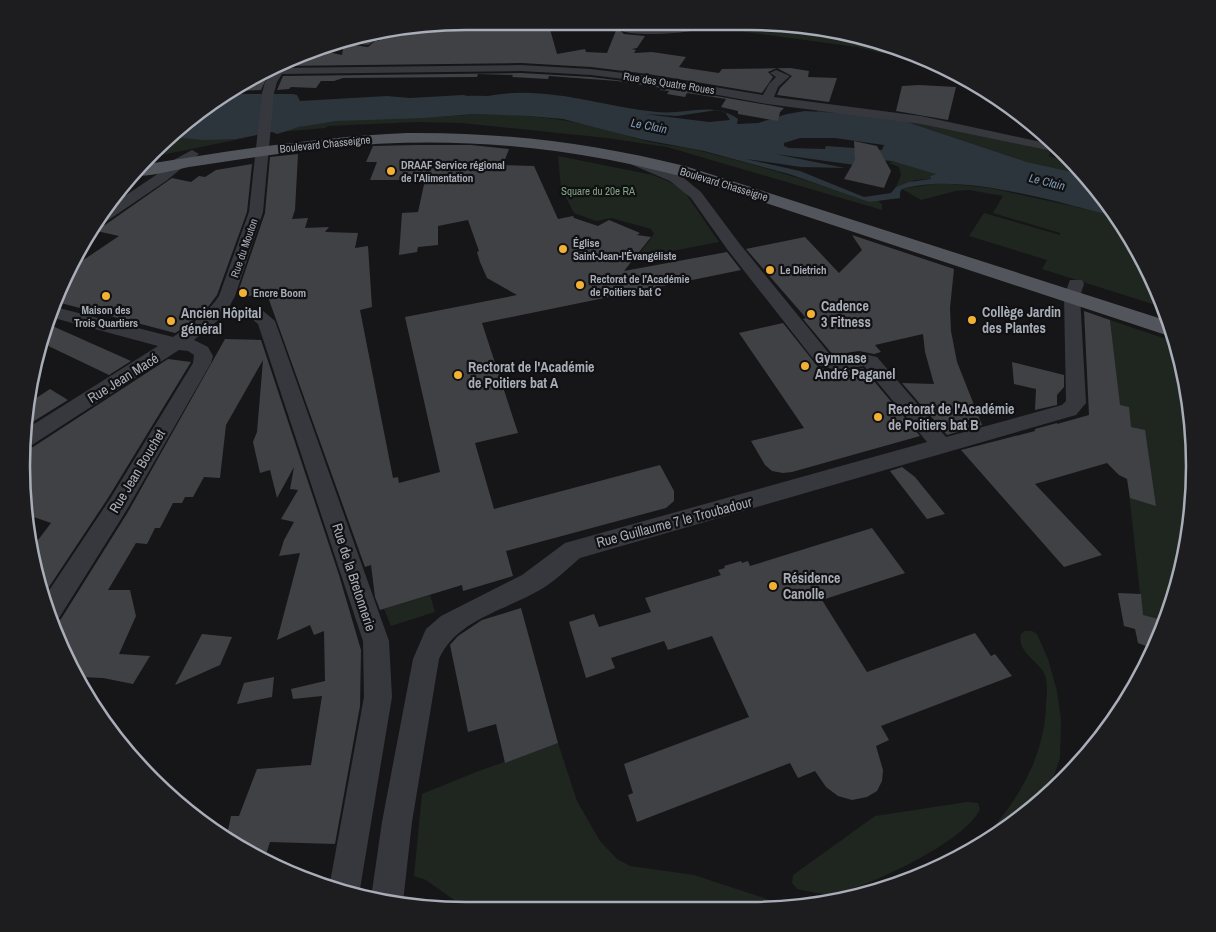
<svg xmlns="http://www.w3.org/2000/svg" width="1216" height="932" viewBox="0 0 1216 932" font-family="'Archivo Narrow',sans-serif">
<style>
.green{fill:#1e261f}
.water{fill:#2c353c;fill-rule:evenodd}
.building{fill:#404145}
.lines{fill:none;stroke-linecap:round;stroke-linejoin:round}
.minor{fill:#37383d;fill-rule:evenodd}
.major{fill:#53555c;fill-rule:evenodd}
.poi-dot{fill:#f2b134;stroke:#111113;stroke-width:2}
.labels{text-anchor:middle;stroke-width:4.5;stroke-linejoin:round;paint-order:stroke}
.far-street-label{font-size:11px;fill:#a8adb8;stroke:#111113}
.far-poi-label{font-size:11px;font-weight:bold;fill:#a8adb8;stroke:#111113;text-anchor:start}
.far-park-label{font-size:11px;fill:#7fa381;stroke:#111113}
.far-water-label{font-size:12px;font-style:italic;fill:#7f9bb3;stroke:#111113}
.poi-label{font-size:14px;font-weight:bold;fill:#a8adb8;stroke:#111113;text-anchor:start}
.street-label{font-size:14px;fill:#a8adb8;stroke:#111113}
.rim{fill:none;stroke:#a8adb8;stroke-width:2.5}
</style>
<rect width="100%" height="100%" fill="#161618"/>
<path class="green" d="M636,22H690L697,23V25L653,29Z
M732,22H779L865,36L914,55L881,53L857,47L745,32L731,27Z
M818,109L926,122L1051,150L1049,156L1066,161L1077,173L1027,162L907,122L860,114L817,112Z
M474,114C528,114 583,120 634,138C657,145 682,146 705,152C761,166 815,182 869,202L878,200L882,205V210L667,147L607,138L462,123L418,122L328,126L325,128L280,132C342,113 409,121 474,114Z
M171,137L237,139L250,137L147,158L151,152Z
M558,156L653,175L670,182L684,191L719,242L636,258L654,234L651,229L611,218L596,221L574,213L561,188Z
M892,161L935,172L936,174L930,176L931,179L916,180L896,187L901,175L899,167L889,163Z
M940,183L990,188L1117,216L1161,296L1165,308L1042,269L1047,260L969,236L984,213L1060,235V233L993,213L1003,196L969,190L956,191L921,200L902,189Z
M1110,320L1175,342L1186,380L1195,466L1186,553L1161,636L1149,658L1147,657Z
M430,595L435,612L391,626L384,609Z
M1025,631H1032L1037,634L1048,659L1057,691L1061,720L1060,758L1049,790L1050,792L997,836L973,848C1013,811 1046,758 1046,702C1047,694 1048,684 1045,675C1040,662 1016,652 1021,634Z
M558,743L577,801L600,841L617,859L630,866L694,875L791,907H464L426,880L414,876L422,794L476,772Z
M967,802L978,803L980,809C967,841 865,889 832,894C821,895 808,891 797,889L792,883L793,875L875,816Z"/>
<path class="water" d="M232,94H292L297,95L300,101L387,96L410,98L463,95L468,96C477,95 486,97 494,95C549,86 604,107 657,112C687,115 712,101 738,119L737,124L758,123L787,114L805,111L860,114L907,122L1027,162L1077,173L1118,217C1058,203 961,171 902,189L900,192V198L869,202L789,174L704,151L640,139L563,119L529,116L474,114L424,118L337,121L299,127L277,134L272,132L237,139L204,140L171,137L224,96ZM717,110L725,112L730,120L709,122L645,114L677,116ZM800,138H835L884,145L882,150L826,146L825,149L789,148L784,146V143ZM775,154L855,165L867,159L892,161L936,174L930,176L931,179L909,182L896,187L891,193L864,197L800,171L746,159L801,167L845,168Z"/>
<path class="building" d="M508,21L548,22L557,54L585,49L586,52L607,53L617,28L624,34L645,36L637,48L632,49L636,50L634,53L652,52L686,57L679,67L719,73L722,69L790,68L809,71L808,77L837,78L829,102L777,95L780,88L792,76L777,68L768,72L773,77L762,93L648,74L591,67L521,63L279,66L318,50L342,55L345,39L348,37L353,45L368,47L375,41H379L380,33L426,26Z
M262,73L268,75L261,90L230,91L243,81Z
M521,73L591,77L648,84L784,108L780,112L778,121L738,114V111L721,107L726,99L687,93L685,97L667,94L669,91L660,90L662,88L617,81L549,76L548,79L512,77L513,75L478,74L477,77L343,78L334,81H321L316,88L291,87L289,89L277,90L283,76Z
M919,85L956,87L948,120L896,111L902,86Z
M854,141L877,146L891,171L884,188L844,179L855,160Z
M416,145H471L509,149L503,165L534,166L558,219L573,216L574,218L598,226L609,220L640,233L637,235L651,237L624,271L727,252L741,270L482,323L518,433L475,443L494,509L660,465L674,491V501L666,508L506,551L513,576L463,591L462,585L380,610L375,597L371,565L365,567L268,297L237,295L265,213L270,157L298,154L295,210L292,219L308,218L305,228L329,227L325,232L358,233L355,248L368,246L372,307L360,310L393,478L398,477L399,483L440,472L405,317L517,295L487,278L480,262L477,252L479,251L468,220L438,226V245L418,247L417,252L399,255L402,213L418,212L425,180H370L377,162H366L373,146Z
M252,164L247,212L217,295L208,307L185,327L175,333L57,302L70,269L119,236L92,230L95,225H105L172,178L191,182L199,176L205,177L216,170Z
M852,235L954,269L950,308L951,331L957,362L982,425L947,435L902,383L934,384L925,352L923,334L875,345L881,352L874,354L859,351L833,355L803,319L806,318L746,249L805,237L839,273L862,250Z
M1084,311L1110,320L1120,405L1129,407L1131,427L1145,430L1156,506L1130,498L1127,479L1119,475L1107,463L1035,484L1102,555L1064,567L961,450L1035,431V429L1057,423V424L1089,415Z
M783,323L818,367L836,372L863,368L920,436L792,472L783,473L772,471L765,465L751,441L804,428L739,333Z
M48,324L131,361L109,375L40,342Z
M225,339L261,340L339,575L361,650L360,706L335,844L270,842L265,858L226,839L231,816H239L257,769L311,765L322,696L293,699L291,689L325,681L324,631L314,635L310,625L277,640L300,553L279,556L284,540L294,522L281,519L298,490L290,489L294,467L277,498L270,470L260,473L253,442L257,432L263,360L226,425L220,478L204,477L193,497H185L182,503H173L160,528H155L147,544L136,543L108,590H130L136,616L119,654L150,656L133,684L103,678L80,677L55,622L61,619L128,512Z
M168,359L191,362L108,498L43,596L36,581L32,548L51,523L28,515L21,467L24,449L33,447Z
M1012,362L1064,375V387L1057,395V405L1035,410L1036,389L1014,384Z
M50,389L68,400L26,426L30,402Z
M902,467L915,477L945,514L927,519L890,471Z
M872,528L905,573L822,600L867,672L975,633L991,656L995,654L1012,676L881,726L889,740L876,746L883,770L882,781L877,791L867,797L852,800L838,796L826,787L815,771L798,778L790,763L637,822L628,795L633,793L624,764L749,717L712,636L668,650L664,641L611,658L615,668L586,678L569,622L594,614L599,627L651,612L645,598L721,575L718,570L725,568L724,566L741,561L742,563L748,561L750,566Z
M1118,593L1141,594L1143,615L1162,620L1163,628L1154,649L1138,643L1135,629L1124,626Z
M521,608L558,743L505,763L496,724L468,732L450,645L458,636L482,620Z
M202,634L232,637L220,665L175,685Z
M274,677L272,697L237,704L244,683Z"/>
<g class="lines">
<path class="minor" d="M694,25L699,28L698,30C683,33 629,38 619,29L624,26L646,28Z
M360,35L361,38L372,40L373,42L368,45L353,43L350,37Z
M521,65L591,69L648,76L763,95L769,84L776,77L770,73L776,70L790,76L778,87L774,97L921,116L1050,144L1057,152L921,124L767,104L648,82L591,75L521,71L282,74L277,82L274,93L263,212L235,296L229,307L262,310L275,321L389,641L392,697L359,895L329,888L364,697L363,641L258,324L252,319L221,318L194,340L208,347L213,356L211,363L126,511L59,618L54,620L44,598L110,499L193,363L194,355L188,351L179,350L32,445L25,448L26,429L158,346L50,317L55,307L173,337C191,325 207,314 219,296L249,212L262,93L265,82L271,74L264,73L276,68Z
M192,150L199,154L166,181L104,223L96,224L110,206L156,175L170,162Z
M633,156L680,175L701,192L739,243L832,357H842L859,353L877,357L946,437L1062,405L1066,401L1064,296L1070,280H1082L1084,284L1080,296L1086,403L1076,415L580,558C567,569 553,583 538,591C505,610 455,621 439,659L412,822L403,902L402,906L371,898L382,822L413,659L426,629L441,616L522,575L565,543L927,442L864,366L836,370L818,365L727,249L691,198L670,181L628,163L626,160Z"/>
<path class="major" d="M407,133C503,132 591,143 685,166L1168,321L1173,336L1163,334L705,183C579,147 458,134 328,148C281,153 235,160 189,167C175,170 146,178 133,175L141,165C229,151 317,137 407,133Z"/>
</g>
<g class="poi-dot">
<circle cx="391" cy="171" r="5"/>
<circle cx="563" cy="249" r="5"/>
<circle cx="770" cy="270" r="5"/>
<circle cx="580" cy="285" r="5"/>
<circle cx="243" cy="293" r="5"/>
<circle cx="106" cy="296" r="5"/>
<circle cx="811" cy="314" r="5"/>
<circle cx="972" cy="320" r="5"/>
<circle cx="171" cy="321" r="5"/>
<circle cx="805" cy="366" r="5"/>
<circle cx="458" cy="375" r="5"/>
<circle cx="878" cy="417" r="5"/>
<circle cx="773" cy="586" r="5"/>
</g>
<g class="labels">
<g class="far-street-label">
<text transform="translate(669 83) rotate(9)" y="4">Rue des Quatre Roues</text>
<text transform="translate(325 144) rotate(-6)" y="4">Boulevard Chasseigne</text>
<text transform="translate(724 184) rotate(17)" y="4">Boulevard Chasseigne</text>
<text transform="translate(244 248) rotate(-71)" y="4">Rue du Mouton</text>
</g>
<g class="far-poi-label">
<text x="401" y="169">DRAAF Service régional<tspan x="401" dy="13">de l'Alimentation</tspan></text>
<text x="573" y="247">Église<tspan x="573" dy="13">Saint-Jean-l'Évangéliste</tspan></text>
<text x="780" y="274">Le Dietrich</text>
<text x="590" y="283">Rectorat de l'Académie<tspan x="590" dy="13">de Poitiers bat C</tspan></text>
<text x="253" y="297">Encre Boom</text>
<text x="106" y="314" text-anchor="middle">Maison des<tspan x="106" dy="13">Trois Quartiers</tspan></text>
</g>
<g class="far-park-label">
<text x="598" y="195">Square du 20e RA</text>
</g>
<g class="far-water-label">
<text transform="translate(649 126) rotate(11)" y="4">Le Clain</text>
<text transform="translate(1047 182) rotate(14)" y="4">Le Clain</text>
</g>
<g class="poi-label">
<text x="821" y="311">Cadence<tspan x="821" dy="16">3 Fitness</tspan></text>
<text x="982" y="317">Collège Jardin<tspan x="982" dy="16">des Plantes</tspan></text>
<text x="181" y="318">Ancien Hôpital<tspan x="181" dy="16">général</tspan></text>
<text x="815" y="363">Gymnase<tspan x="815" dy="16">André Paganel</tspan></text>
<text x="468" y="372">Rectorat de l'Académie<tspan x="468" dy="16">de Poitiers bat A</tspan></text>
<text x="888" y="414">Rectorat de l'Académie<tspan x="888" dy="16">de Poitiers bat B</tspan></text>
<text x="783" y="583">Résidence<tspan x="783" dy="16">Canolle</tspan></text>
</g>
<g class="street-label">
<text transform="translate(123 378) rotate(-32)" y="5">Rue Jean Macé</text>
<text transform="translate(137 471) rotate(-59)" y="5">Rue Jean Bouchet</text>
<text transform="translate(674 522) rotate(-15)" y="5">Rue Guillaume 7 le Troubadour</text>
<text transform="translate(354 577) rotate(72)" y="5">Rue de la Bretonnerie</text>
</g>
</g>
<path d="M0 0H1216V932H0ZM466 30H750A436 436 0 0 1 1186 466V466A436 436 0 0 1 750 902H466A436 436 0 0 1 30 466V466A436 436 0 0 1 466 30Z" fill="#1d1d20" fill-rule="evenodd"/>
<path class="rim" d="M466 30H750A436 436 0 0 1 1186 466V466A436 436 0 0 1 750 902H466A436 436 0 0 1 30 466V466A436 436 0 0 1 466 30Z"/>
</svg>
